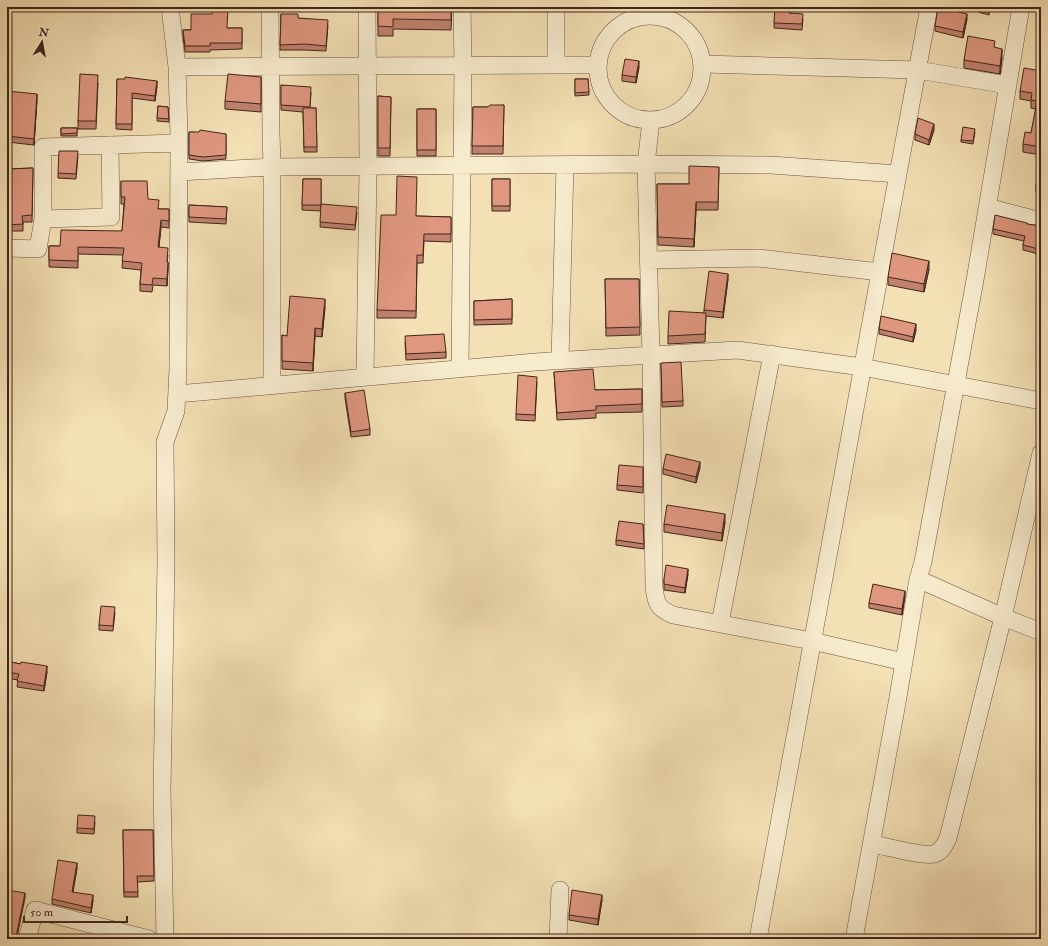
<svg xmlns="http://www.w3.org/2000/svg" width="1048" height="946" viewBox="0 0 1048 946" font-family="'IM FELL Double Pica',serif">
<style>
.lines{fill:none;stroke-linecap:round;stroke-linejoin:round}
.minor-casing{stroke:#6e5441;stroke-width:18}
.minor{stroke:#f7ebce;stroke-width:17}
.wall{fill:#c0826e;stroke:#41251b}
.shaded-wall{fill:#9c6a5a;stroke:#41251b}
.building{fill:#df9780;stroke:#41251b}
</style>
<rect width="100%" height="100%" fill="#f3e0b4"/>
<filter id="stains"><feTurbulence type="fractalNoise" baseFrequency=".005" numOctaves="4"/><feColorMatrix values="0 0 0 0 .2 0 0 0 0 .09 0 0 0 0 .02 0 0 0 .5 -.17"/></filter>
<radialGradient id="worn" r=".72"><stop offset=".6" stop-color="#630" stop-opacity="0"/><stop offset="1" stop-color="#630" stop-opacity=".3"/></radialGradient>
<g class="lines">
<defs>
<path id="minor" d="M556,7V65H597
M598 68a52 52 0 1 1 104 0a52 52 0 1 1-104 0Z
M703,64L918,70L1007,85
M177,67L556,65
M651,121L646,164L651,355L654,587C656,603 657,608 673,615L812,641L904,662
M179,172L272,167L271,132L270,7
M987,207L1041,221
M43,219L111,217L110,145
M7,248L38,249L43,219V147L179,143
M648,260L759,258L880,272
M560,360L565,165
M460,369L463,66L462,7
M365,377L368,166L367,7
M272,386V167L646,164L771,165L898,174
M177,394L535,362L737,350L862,367L1041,401
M918,579L1003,617L1041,632
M720,623L772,354
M872,844C885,846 923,857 934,854C942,852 945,844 948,838L1003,617L1041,453
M27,939L35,910L149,939
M165,939L162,790L166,563L165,442L176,411L178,368L179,136L177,67L170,7
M558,939L560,890
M758,939L898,174L929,7
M854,939L897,703L918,579L923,562L975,280L1021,7"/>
</defs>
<use href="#minor" class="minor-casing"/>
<use href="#minor" class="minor"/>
</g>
<path class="wall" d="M378,7H452L451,30L393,29V36H378Z
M472,7H509V9L472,8Z
M775,7H790V13L803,19L802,30L774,28Z
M887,7H919L918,11L887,8Z
M978,7H990L989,15L978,12Z
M281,14L298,18L328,25L326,51L305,50H280Z
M967,19L963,38L935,31V26Z
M228,28H242V49L210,50V52H185L183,36V30Z
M1002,57L1000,74L964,68V60Z
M639,67L636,83L622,81V75Z
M1041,71V155L1023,152V144L1031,133L1036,109L1031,108V101L1020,99V91Z
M261,77V112L225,109V101Z
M117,79L157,86L155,101L132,98V130L116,129Z
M575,79H588L589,95L575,96Z
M98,83L96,129H78V121Z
M281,85L311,92L310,108H316L317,152H304L303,112L281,110Z
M7,91L37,100L34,145L7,142Z
M378,96L391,97L390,156H378Z
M504,105L503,154H472L473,107H488Z
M158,106L168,107L169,122L157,121Z
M417,109H436V156H417Z
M61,128H77V136H61Z
M934,130L929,145L915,140V134Z
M189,132L226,134V159L203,161L189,159Z
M975,132L973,144L961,142V140Z
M78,156L76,179L58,178V173Z
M719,167L718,210H696L694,247L658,245L657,184H689Z
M33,168L32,222H23V231H7V169Z
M1041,175V193L1036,192V186Z
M303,179H321V210L357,212L355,230L320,227L321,211L302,210Z
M492,179H510V211H492Z
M121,181L148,199L159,209H169V228L161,227L159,247L168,255L167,262L168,269L167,286L153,285L152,292L140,291V284L141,270L122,268L123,255L78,254V268L49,267V246H60L122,231L124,204H121Z
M189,205L227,207L226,224L189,222Z
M416,216L451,217V242L424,241L423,263H417L416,318H377V310Z
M1027,224L1041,226V255L1035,254V253L1023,250V245L1024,241L993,234V229Z
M929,269L924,292L888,285V277Z
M605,279H639L640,335L606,336Z
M728,279L723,318L706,316L705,342L668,344V336L704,312V310Z
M512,299V324L474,325V301Z
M325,307L322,337L315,336L313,371L282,369V335L287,336Z
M879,329L916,330L913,342L879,334Z
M405,342L446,352V358L406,360Z
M661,363L683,401V406L662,407Z
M554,372L595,390L642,389V412L596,413V418L557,420Z
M537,382L535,421L516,420V414Z
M345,393L370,429V435L351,437L345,398Z
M643,467V493L617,490V485Z
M700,467L696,483L663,474V469Z
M725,522L722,541L664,532V524Z
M643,524L644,549L616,545V540Z
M688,574L685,593L664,590V579Z
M905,596L902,615L869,608V603Z
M115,612L113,631L99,630V625Z
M7,661L20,664L47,672L44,691L17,687L18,680L7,678Z
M95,822L94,834L77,833V828Z
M123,830H153L154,881L137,882L138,897H124Z
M77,868L73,892L93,900L91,913L52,904V899Z
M602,900L598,925L569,920V915Z"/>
<path class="shaded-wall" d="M967,14V19L963,38V32Z
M10,46V52L7,90V84Z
M1002,49V57L1000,74V66Z
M639,61V67L636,83V77Z
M157,81V86L155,101V96Z
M37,94V100L34,145V139Z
M934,124V130L929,145V140Z
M696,202V210L694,247V239Z
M161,220V227L158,254V247Z
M929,261V269L924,292V284Z
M168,262V269L167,286V279Z
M728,274V279L723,318V312Z
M325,299V307L322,337V329Z
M916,324V330L913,342V337Z
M315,328V336L313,371V363Z
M700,462V467L696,483V477Z
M725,514V522L722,541V533Z
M688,569V574L685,593V588Z
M905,591V596L902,615V609Z
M47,666V672L44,691V686Z
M77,863V868L72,897V892Z
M25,893V898L17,937V932Z
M93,895V900L91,913V908Z
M602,895V900L598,925V919Z"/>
<path class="building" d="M212,7H228L227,28H242V43H210V46H185L183,30H191V14H212Z
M378,7H451V20L393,19V27L378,26Z
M775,7H790L789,13L803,14L802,24L774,23Z
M938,7L967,14L963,32L935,26Z
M978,7H990L989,12L978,9Z
M281,14H298V18L328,20L326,46L305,44L280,45Z
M968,36L995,41L994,47L1002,49L1000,66L964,60Z
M7,46H10L7,84Z
M625,59L639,61L636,77L622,75Z
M1024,68L1041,71V147L1023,144L1025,132L1031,133L1037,101L1031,100L1032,93L1020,91Z
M80,74L98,75L96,121H78Z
M228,74L261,77V104L225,101Z
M125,77L157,81L155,96L132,93V124H116L117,79H125Z
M575,79H588L589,92L575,93Z
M281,85L311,87L310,107L281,105Z
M7,91L37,94L34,139L7,136Z
M378,96L391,97L390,148H378Z
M490,105H504L503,146H472L473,107H488Z
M158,106L168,107L169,119L157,118Z
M303,108H316L317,147H304Z
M417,109H436V150H417Z
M918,118L934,124L929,140L915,134Z
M963,127L975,129L973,141L961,140Z
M61,128H77V133L61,134Z
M200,130L226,134V155L203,157L189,155V132H199Z
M59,151H78L76,174L58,173Z
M689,166L719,167L718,202H696L694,239L658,237L657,184H689Z
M33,168L32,215L22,216L23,224L7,225V169Z
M1038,174L1041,175V188L1036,186Z
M397,176L417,177L416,216L451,217V234H424L423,255H417L416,311L377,310L381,215H396Z
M303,179H321V205H302Z
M492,179H510V206H492Z
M121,181H147L148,199L159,200L158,209H169V221L161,220L158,247L168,248L167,262H168L167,279L153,278L152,285L140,284L142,263L122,261L124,248L78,247V261L49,260V246H60L61,230L122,231L125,197H121Z
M321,204L357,207L355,225L320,222Z
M189,205L227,207L226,219L189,217Z
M995,215L1027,223V224L1041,226V250L1035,249V248L1023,245L1025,236L993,229Z
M892,253L929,261L924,284L888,277Z
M709,271L728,274L723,312L704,310Z
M605,279H639L640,327L606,328Z
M290,296L325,299L322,329L315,328L313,363L282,361V335L287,336Z
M512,299V319L474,320V301Z
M669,311L706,313L705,334L668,336Z
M881,316L916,324L913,337L879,329Z
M444,334L446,352L406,354L405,336Z
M681,362L683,401L662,402L661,363Z
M593,369L595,390L642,389V404L596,406V410L557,413L554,372Z
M518,375L537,377L535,415L516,414Z
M364,390L370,429L351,432L345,393Z
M666,454L700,462L696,477L663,469Z
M619,465L643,467V487L617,485Z
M667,505L725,514L722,533L664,524Z
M619,521L643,524L644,544L616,540Z
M666,565L688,569L685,588L664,584V579Z
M873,584L905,591L902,609L869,603Z
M101,606L115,607L113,626L99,625Z
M7,661L20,664L21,662L47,666L44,686L17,681L19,674L7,672Z
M78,815L95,816L94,829L77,828Z
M123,830H153L154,876H137L138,892H124Z
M58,860L77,863L72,892L93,895L91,908L52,899Z
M7,890L25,893L17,932V937L19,939H7Z
M572,890L602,895L598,919L569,915Z"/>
<rect width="1048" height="946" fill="none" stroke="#f3e0b4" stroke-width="24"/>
<rect x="8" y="8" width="1032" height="930" fill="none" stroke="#41251b" stroke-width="2"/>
<rect x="12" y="12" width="1024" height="922" fill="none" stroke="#41251b"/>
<g transform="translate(42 42) rotate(11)" stroke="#f7ebce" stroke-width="3" paint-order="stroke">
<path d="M0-3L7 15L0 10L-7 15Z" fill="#41251b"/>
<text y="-6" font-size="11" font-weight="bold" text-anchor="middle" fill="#41251b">N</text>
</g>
<path d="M24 916v6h103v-6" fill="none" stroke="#41251b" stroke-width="2"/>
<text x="30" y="916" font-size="12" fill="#41251b" stroke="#f7ebce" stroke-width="3" paint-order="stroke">50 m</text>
<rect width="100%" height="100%" filter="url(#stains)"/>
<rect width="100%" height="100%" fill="url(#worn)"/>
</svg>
